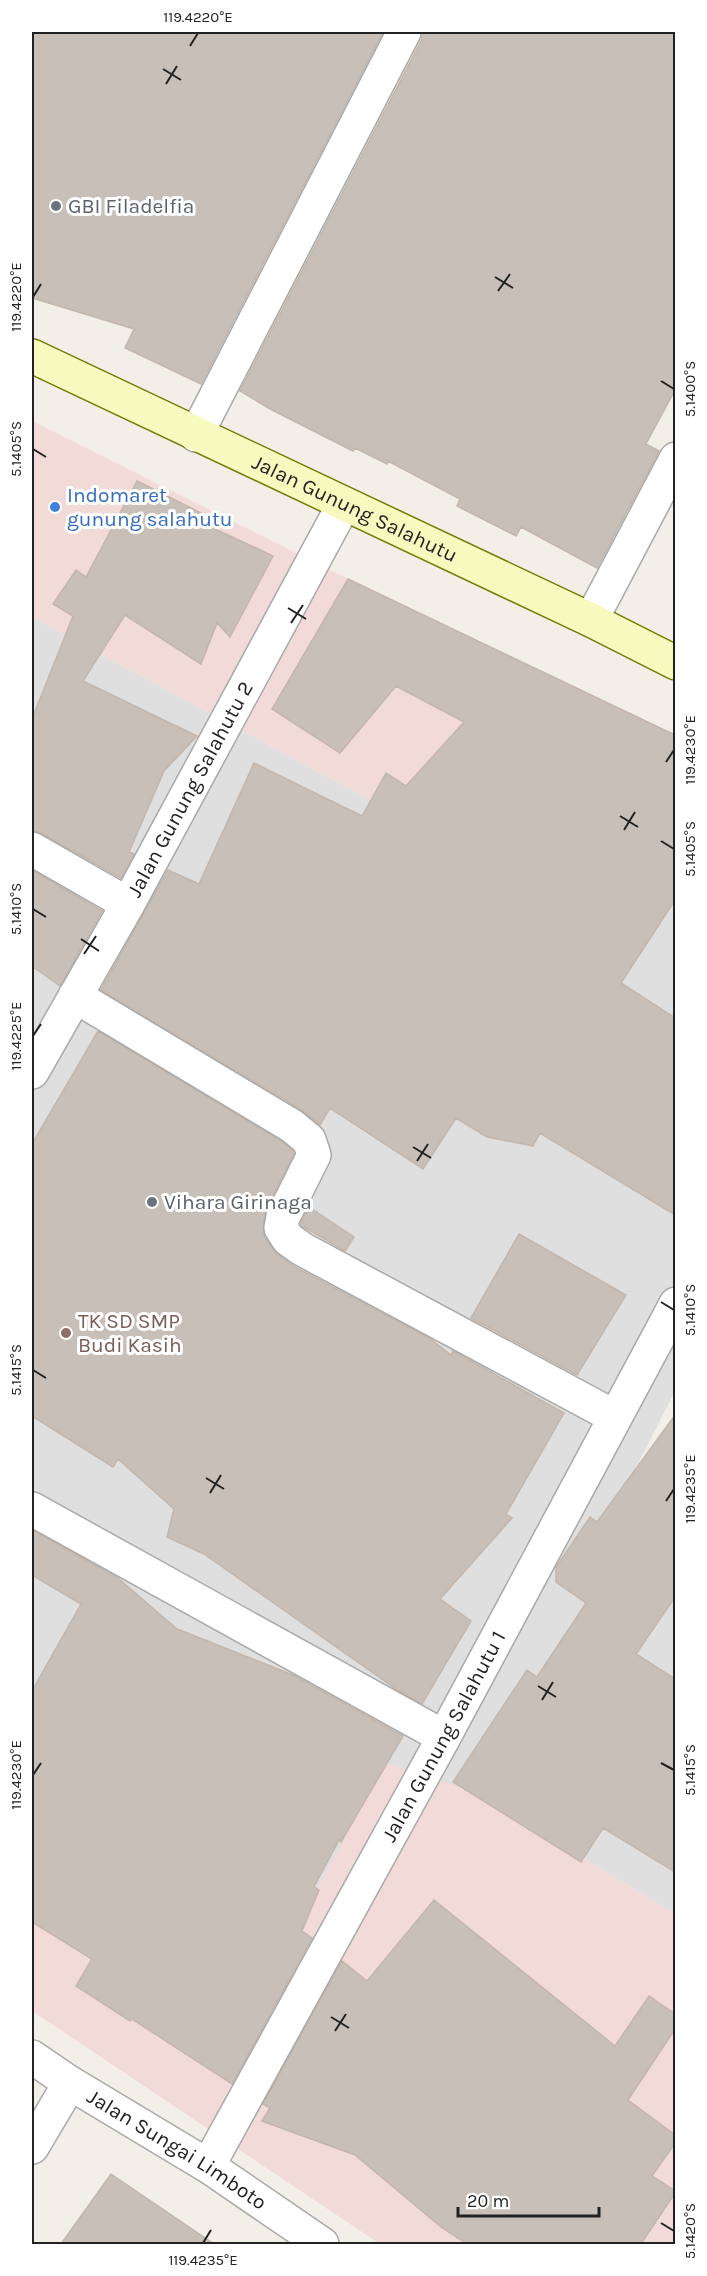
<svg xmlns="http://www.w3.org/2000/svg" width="707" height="2276" viewBox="0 0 707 2276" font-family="Karla,sans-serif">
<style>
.residential{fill:#e0dfdf}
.commercial{fill:#f2dad9}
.building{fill:#c7bfb8;stroke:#c4b6ab;stroke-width:1.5}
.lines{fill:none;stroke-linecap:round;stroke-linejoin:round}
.street-casing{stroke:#a9a9a9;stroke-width:36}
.secondary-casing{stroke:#707d05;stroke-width:36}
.street{stroke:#fff;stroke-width:33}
.secondary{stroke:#f7fabf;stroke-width:33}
.ticks{fill:none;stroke:#222;stroke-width:2}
.worship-dot{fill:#6b7280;stroke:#fff;stroke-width:2}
.shop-dot{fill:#3f7fe0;stroke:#fff;stroke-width:2}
.education-dot{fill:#8d6e63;stroke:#fff;stroke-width:2}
.labels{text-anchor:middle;stroke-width:6;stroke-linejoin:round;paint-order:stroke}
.worship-label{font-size:21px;fill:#5b616d;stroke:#fff;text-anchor:start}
.shop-label{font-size:21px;fill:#366cbe;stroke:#fff;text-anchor:start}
.street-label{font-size:21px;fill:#222;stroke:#fff}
.education-label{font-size:21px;fill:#785e54;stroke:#fff;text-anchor:start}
.neatline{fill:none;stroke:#222;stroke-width:2}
.ticks-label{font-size:15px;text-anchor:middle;fill:#222}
</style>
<rect width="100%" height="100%" fill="#f2efe9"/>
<path class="residential" d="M32,617L389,810L517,796L675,891V1391L620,1499L675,1534V1914L474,1792L307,1908L32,1740Z"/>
<path class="commercial" d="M32,421L526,668L675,740V891L517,797L389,810L32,617Z
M32,1740L307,1908L386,1763L474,1792L675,1914V2244H380L32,2011Z"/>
<path class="building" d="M32,32H383L201,384L125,348L134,329L32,298Z
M423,32H675V390L646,444L659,451L597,568L521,527L516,536L457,506L460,499L388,461L387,464L355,448L353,451L272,410L240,391L421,41Z
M137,481L205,515L202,523L273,556L230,637L217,623L201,664L125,615L83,681L197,736L164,771L129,852L134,854L121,878L41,833L32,830V719L73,616L53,604L76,570L86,577Z
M348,579L675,735V900L621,983L675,1018V1215L540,1133L533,1146L487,1137L456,1118L423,1169L330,1108L320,1125L302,1110L101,990L168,870L199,884L254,763L362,816L386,773L406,786L464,722L396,686L340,753L272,709Z
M32,870L102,911L60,986L32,966Z
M98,1031L281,1141L293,1151L294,1154L266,1209L263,1225L265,1238L277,1254L293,1266L429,1338L451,1355L453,1351L564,1413L506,1514L512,1518L440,1599L471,1621L422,1704L399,1691L204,1554L167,1537L174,1509L118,1459L113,1467L32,1416V1144Z
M309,1207L354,1237L345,1251L302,1226L301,1223Z
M519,1234L626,1295L577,1375L471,1318Z
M675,1415V1597L636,1654L675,1679V1872L603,1828L581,1862L453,1782L527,1670L537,1677L586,1603L556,1582V1567L590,1517L597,1522Z
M32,1530L118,1578L177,1629L293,1675L403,1736L341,1842L339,1840L314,1887L319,1890L302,1931L312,1938L232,2084L132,2019L130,2021L76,1986L92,1959L32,1922V1691L81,1604L32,1575Z
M434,1900L615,2046L649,1996L675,2014V2029L628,2100L675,2135V2143L652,2176L675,2191V2193L641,2244H467L441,2227L355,2155L262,2121L270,2108L263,2104L342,1961L367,1981Z
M111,2174L214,2244H61Z"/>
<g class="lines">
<defs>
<g id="street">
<path d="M196,435L404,32"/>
<path d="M591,620L676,459"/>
<path d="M32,849L128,904"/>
<path d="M75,996L292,1126L309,1140L314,1155L283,1217L281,1228L288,1239L302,1249L615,1417"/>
<path id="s1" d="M32,1072L128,904L344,504"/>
<path d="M32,1509L444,1737"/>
<path id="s2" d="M32,2057L70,2083L208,2166L322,2244"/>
<path d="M32,2147L70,2083"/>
<path id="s3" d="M208,2166L444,1737L676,1304"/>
</g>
<g id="secondary">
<path id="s4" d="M32,356L591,620L676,663"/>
</g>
</defs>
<use href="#street" class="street-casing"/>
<use href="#secondary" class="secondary-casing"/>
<use href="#street" class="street"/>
<use href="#secondary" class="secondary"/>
</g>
<path class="ticks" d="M190,46L198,33M163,69L181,80M166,84L177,66M495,277L513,288M498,291L510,274M33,297L41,284M661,381L674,389M33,449L46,457M288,608L306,619M291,623L303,605M666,762L674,750M620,816L638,827M624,830L635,812M661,841L674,849M33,909L46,917M81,939L99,951M84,954L96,936M33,1036L41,1024M413,1147L431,1158M417,1161L428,1144M661,1302L674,1310M33,1370L46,1378M206,1478L224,1489M210,1493L221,1475M666,1501L674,1489M538,1686L556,1697M542,1700L553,1682M661,1763L674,1770M33,1775L41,1763M331,2017L349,2028M335,2031L346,2014M661,2223L674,2231M203,2243L211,2230"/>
<g class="worship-dot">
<circle cx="56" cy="206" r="6"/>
<circle cx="152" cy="1202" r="6"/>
</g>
<circle class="shop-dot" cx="55" cy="507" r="6"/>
<circle class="education-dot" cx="66" cy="1333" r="6"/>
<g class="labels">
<g class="worship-label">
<text x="68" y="213">GBI Filadelfia</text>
<text x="164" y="1209">Vihara Girinaga</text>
</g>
<g class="shop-label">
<text x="67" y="502">Indomaret<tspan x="67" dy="24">gunung salahutu</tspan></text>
</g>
<g class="street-label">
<text dy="7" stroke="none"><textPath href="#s4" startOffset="357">Jalan Gunung Salahutu</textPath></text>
<text dy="7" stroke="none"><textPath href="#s1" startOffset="324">Jalan Gunung Salahutu 2</textPath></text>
<text dy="7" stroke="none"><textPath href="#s3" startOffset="490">Jalan Gunung Salahutu 1</textPath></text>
<text dy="7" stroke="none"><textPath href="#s2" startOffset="172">Jalan Sungai Limboto</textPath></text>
</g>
<g class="education-label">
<text x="78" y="1328">TK SD SMP<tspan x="78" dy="24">Budi Kasih</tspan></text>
</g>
</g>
<rect width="707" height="2276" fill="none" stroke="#ffffff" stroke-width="66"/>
<path d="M458 2207v9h141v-9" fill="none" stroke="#222222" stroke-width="3"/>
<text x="467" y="2207" font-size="18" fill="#222222" stroke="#ffffff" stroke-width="4.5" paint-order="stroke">20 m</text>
<rect x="33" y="33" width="641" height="2210" class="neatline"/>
<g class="ticks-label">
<text x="198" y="22">119.4220°E</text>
<text transform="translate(16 297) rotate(-90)" y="5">119.4220°E</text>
<text transform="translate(690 389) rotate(-90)" y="5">5.1400°S</text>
<text transform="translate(16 449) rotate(-90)" y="5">5.1405°S</text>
<text transform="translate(690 750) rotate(-90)" y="5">119.4230°E</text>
<text transform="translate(690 849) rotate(-90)" y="5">5.1405°S</text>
<text transform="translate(16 909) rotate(-90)" y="5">5.1410°S</text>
<text transform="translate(16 1036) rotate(-90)" y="5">119.4225°E</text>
<text transform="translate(690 1310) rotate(-90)" y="5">5.1410°S</text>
<text transform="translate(16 1370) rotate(-90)" y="5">5.1415°S</text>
<text transform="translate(690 1489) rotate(-90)" y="5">119.4235°E</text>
<text transform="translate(690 1770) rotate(-90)" y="5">5.1415°S</text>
<text transform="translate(16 1775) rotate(-90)" y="5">119.4230°E</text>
<text transform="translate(690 2231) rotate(-90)" y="5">5.1420°S</text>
<text x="203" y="2265">119.4235°E</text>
</g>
</svg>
